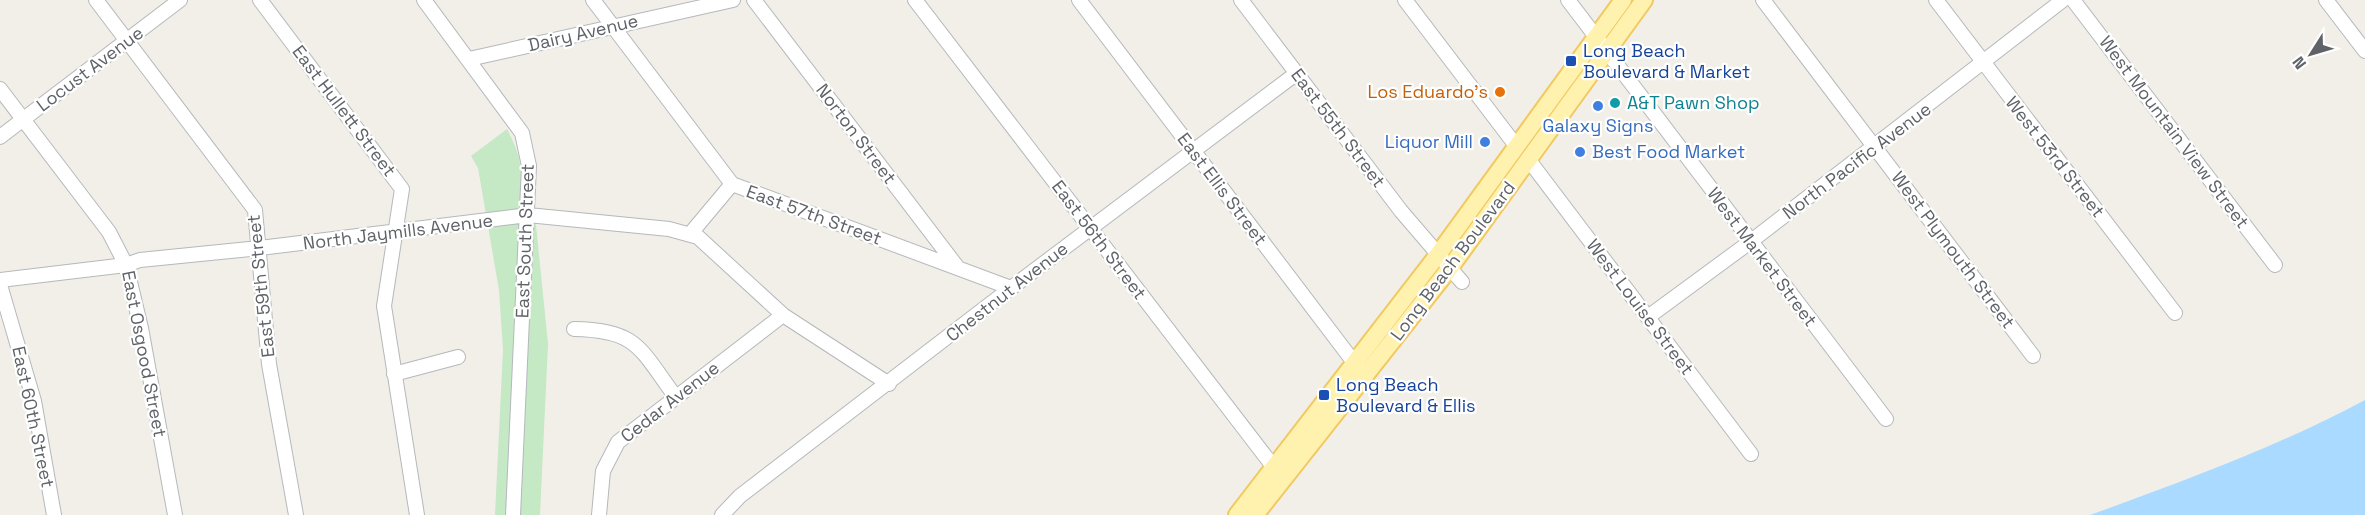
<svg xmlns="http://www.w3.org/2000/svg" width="2365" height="515" viewBox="0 0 2365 515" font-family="'Space Grotesk',sans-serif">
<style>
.green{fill:#c5e8c5}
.water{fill:#aadaff}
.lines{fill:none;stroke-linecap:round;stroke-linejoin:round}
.minor-casing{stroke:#b5b8bc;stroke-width:16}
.major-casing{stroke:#f2c960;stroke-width:20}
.minor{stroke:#fff;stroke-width:14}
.major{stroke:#fff2af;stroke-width:16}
.transit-dot{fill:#1a4fb4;stroke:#fff;stroke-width:2}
.food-dot{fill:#e8710a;stroke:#fff;stroke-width:2}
.culture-dot{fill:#0f9aa8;stroke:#fff;stroke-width:2}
.shop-dot{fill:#3f7fe0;stroke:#fff;stroke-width:2}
.labels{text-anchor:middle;stroke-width:4.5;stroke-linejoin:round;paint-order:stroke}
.street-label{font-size:18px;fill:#5f6368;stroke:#fff}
.transit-label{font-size:18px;fill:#164399;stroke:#fff;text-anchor:start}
.food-label{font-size:18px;fill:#c56008;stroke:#fff;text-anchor:end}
.culture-label{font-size:18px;fill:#0d838f;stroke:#fff;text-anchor:start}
.shop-label{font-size:18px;fill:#366cbe;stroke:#fff}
</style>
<rect width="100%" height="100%" fill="#f1efe8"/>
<path class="green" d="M507,129C521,155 525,176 519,205L536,225L548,344L540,515H495L503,350L499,290L478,168L471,156Z"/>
<path class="water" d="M2365,400V515H2090C2184,481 2277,447 2365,400Z"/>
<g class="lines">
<defs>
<path id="minor" d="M96,0L255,210L269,364L296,515
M260,0L402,189L384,306L417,515
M424,0L522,133L529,166L513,515
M593,0L732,184L1011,288
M754,0L958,268
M915,0L1279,474
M1079,0L1359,369
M1241,0L1401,211L1462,282
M1405,0L1517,147
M1568,0L1886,419
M1763,0L2033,356
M1936,0L2175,313
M2073,0L2275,265
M2326,0L2365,51
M469,59L733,0
M0,89L109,232L126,265L141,328L175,515
M0,137L180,0
M1528,159L1751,454
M691,233L732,184
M0,280L126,265L140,260L260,248L528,215L669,229L698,237L783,315L889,384
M0,285L34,401L54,515
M1648,317L1750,242L2063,0
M574,329C638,330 640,349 675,396
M394,374L458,357
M599,515L603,471L618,442L783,315
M722,515L740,496L1011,288L1297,73"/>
<path id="major" d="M1237,515L1437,256L1623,0
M1255,515L1449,269L1644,0"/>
</defs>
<use href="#minor" class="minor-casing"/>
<use href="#major" class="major-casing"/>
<use href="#minor" class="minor"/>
<use href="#major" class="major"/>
</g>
<g class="transit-dot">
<rect x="1565" y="55" width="12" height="12" rx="3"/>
<rect x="1318" y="389" width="12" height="12" rx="3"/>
</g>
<circle class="food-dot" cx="1500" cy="92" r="6"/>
<circle class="culture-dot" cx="1615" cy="103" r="6"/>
<g class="shop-dot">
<circle cx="1598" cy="106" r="6"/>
<circle cx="1485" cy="142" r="6"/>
<circle cx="1580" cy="152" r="6"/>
</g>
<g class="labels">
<g class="street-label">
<text transform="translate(583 33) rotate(-13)" y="6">Dairy Avenue</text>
<text transform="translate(90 69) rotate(-37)" y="6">Locust Avenue</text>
<text transform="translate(344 111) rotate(53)" y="6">East Hullett Street</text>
<text transform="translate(1338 128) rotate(53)" y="6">East 55th Street</text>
<text transform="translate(2174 132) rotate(53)" y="6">West Mountain View Street</text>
<text transform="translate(856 134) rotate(53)" y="6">Norton Street</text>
<text transform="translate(2055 157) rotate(52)" y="6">West 53rd Street</text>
<text transform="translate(1857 161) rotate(-37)" y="6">North Pacific Avenue</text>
<text transform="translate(1222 189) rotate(53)" y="6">East Ellis Street</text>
<text transform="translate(814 215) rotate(20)" y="6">East 57th Street</text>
<text transform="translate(398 232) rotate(-7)" y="6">North Jaymills Avenue</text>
<text transform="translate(1099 240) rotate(53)" y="6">East 56th Street</text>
<text transform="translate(525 241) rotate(-88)" y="6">East South Street</text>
<text transform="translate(1953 250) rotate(53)" y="6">West Plymouth Street</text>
<text transform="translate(1762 257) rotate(53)" y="6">West Market Street</text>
<text transform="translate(1453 261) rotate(-53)" y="6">Long Beach Boulevard</text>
<text transform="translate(261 286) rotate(-96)" y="6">East 59th Street</text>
<text transform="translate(1007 292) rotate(-38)" y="6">Chestnut Avenue</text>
<text transform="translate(1640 307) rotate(53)" y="6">West Louise Street</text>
<text transform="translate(144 354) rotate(79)" y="6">East Osgood Street</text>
<text transform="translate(670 402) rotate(-38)" y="6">Cedar Avenue</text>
<text transform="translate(33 417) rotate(78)" y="6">East 60th Street</text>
</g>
<g class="transit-label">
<text x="1583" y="57">Long Beach<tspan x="1583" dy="21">Boulevard &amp; Market</tspan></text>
<text x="1336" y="391">Long Beach<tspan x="1336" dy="21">Boulevard &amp; Ellis</tspan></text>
</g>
<g class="food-label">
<text x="1488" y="98">Los Eduardo's</text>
</g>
<g class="culture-label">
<text x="1627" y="109">A&amp;T Pawn Shop</text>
</g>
<g class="shop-label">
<text x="1598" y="132">Galaxy Signs</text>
<text x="1473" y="148" text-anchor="end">Liquor Mill</text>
<text x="1592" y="158" text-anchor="start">Best Food Market</text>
</g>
</g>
<g transform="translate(2311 54) rotate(233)" stroke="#ffffff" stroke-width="4.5" paint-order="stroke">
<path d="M0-4.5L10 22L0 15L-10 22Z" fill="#5f6368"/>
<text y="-9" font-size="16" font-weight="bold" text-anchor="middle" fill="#5f6368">N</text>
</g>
</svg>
